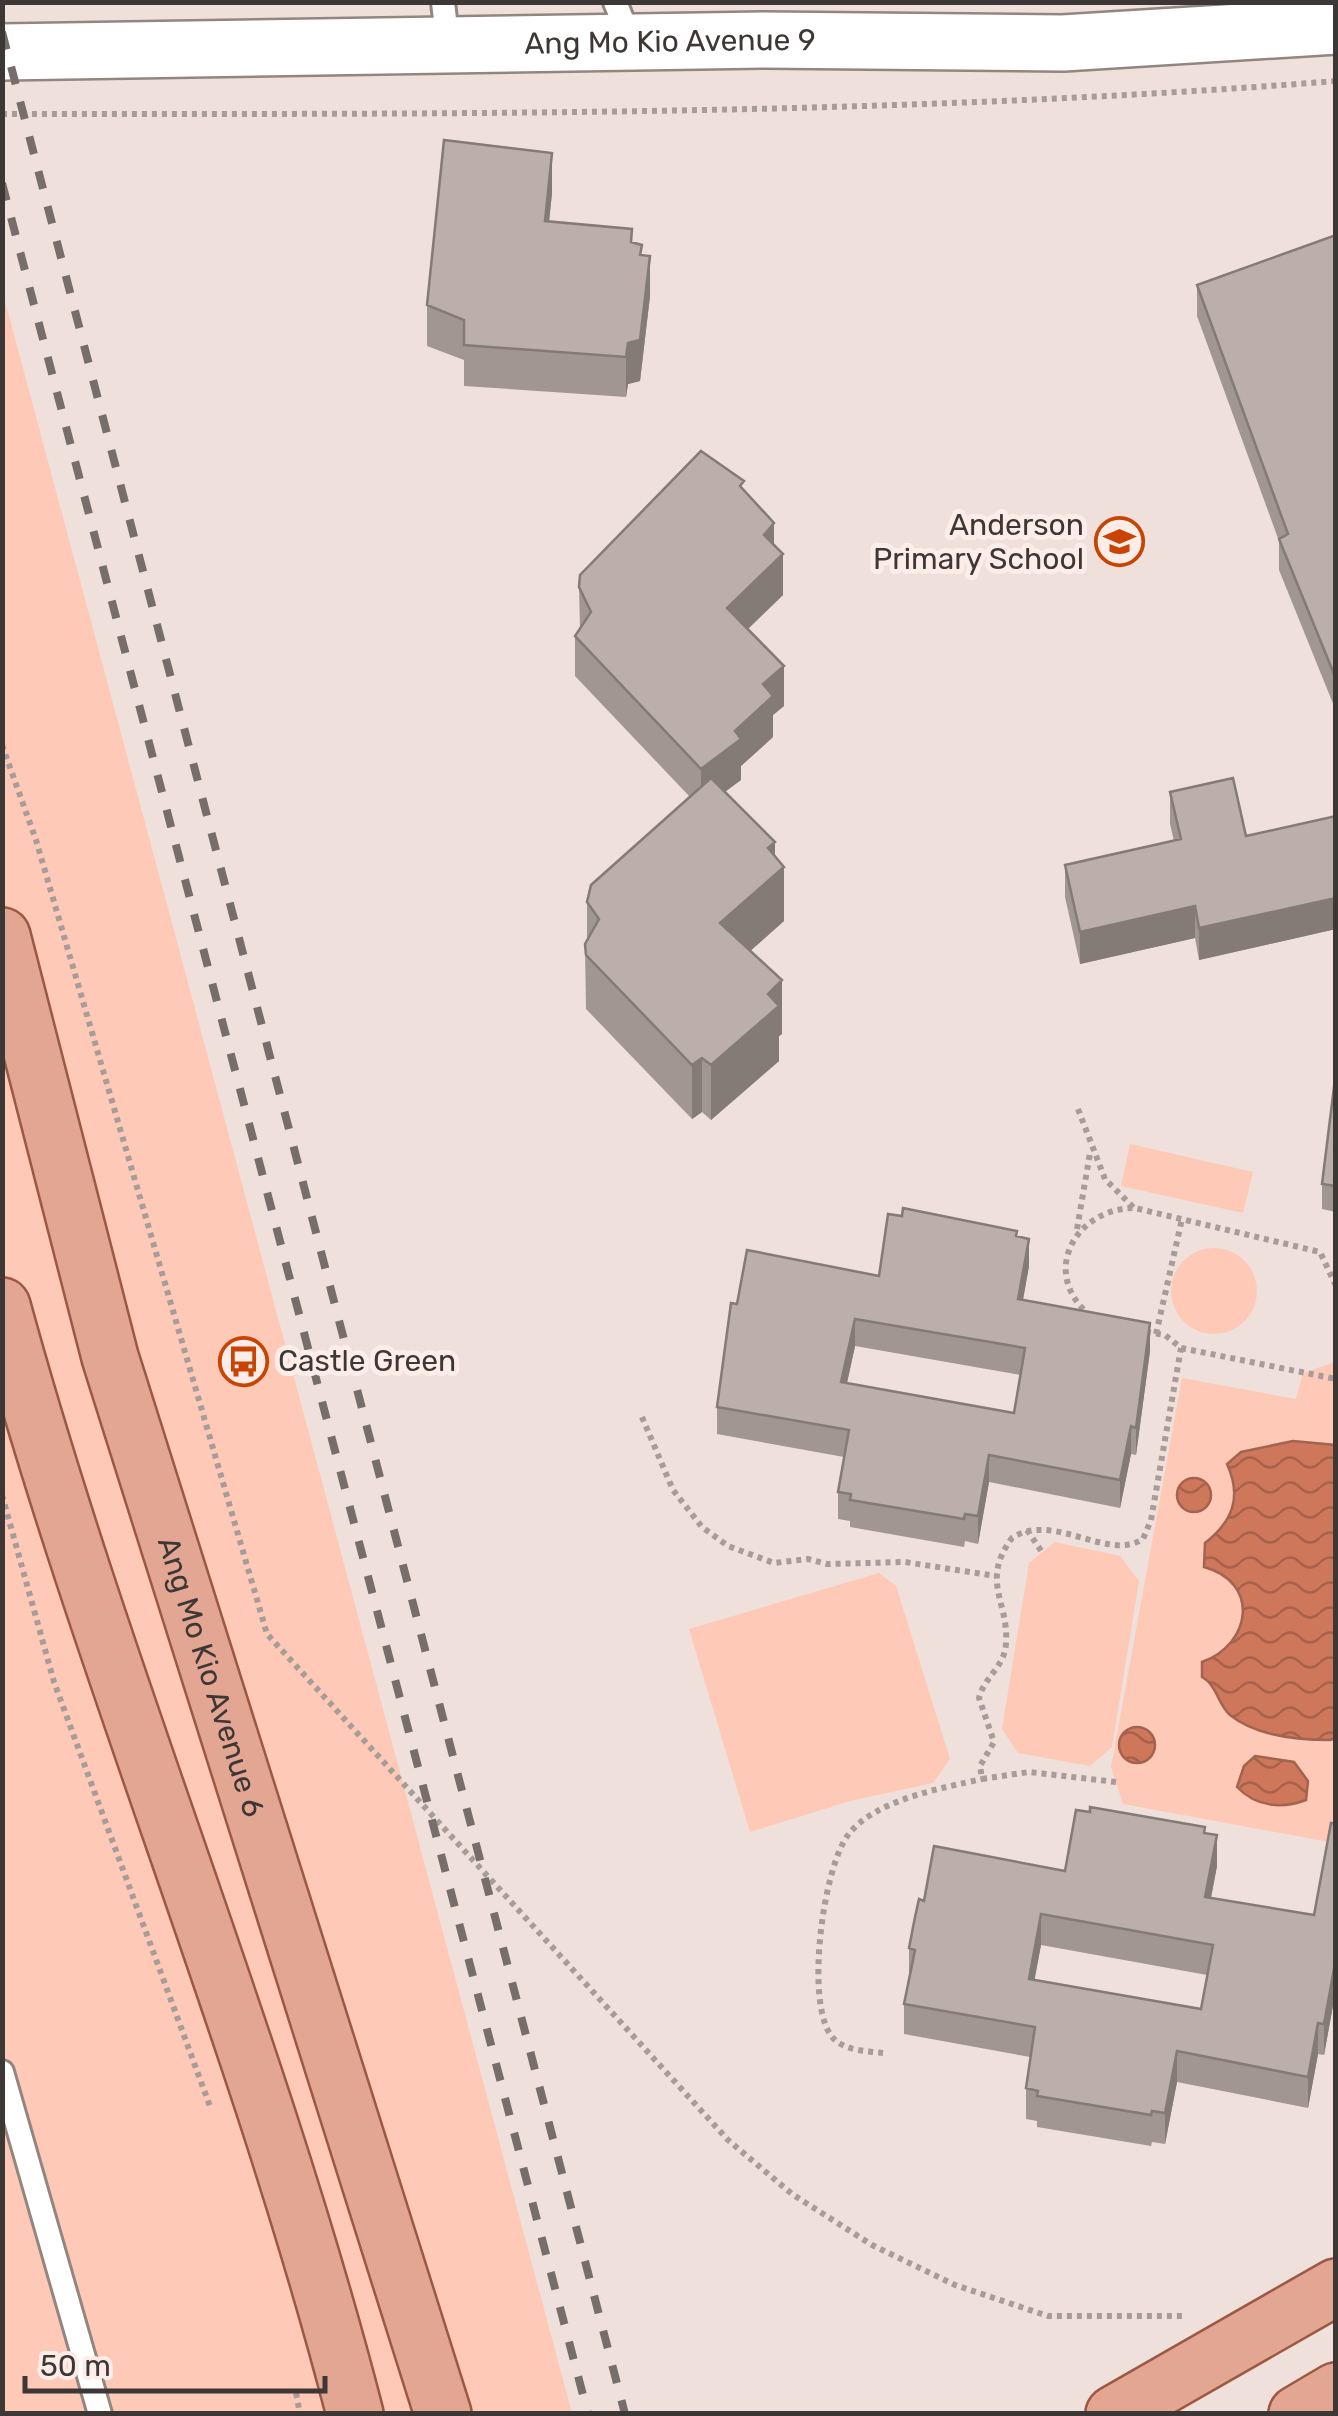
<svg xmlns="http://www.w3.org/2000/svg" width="1338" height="2416" viewBox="0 0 1338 2416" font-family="Rubik,sans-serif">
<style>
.green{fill:#fec9b7}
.water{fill:url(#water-waves);stroke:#a26450;stroke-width:2.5}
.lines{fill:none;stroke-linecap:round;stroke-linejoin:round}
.lane-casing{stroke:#938580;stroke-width:28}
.secondary-casing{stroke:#938580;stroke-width:60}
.primary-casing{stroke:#9b5943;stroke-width:60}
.path{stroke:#a79c98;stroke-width:6;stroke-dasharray:5 5;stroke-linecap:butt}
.lane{stroke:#fff;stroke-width:22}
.secondary{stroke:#fff;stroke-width:55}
.primary{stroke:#e2a692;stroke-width:55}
.rail{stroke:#776e6b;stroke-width:8;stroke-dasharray:18 18;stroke-linecap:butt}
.wall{fill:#a29691;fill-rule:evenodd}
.shaded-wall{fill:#847a76}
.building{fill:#bcaea9;stroke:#847a76;stroke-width:2.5;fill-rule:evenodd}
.labels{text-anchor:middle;stroke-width:10;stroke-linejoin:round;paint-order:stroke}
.street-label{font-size:30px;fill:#3d3735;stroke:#fdede8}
.poi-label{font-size:30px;fill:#3d3735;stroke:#fdede8;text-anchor:end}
</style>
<defs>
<pattern id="water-waves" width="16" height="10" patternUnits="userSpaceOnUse" patternTransform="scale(2.5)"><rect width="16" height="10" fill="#ce775b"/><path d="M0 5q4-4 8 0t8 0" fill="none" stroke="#a8624c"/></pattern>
</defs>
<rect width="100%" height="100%" fill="#efe0db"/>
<path class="green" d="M2,290L572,2413H3Z
M1130,1144L1253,1172L1243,1213L1121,1186Z
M1171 1291a43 43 0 1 1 86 0a43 43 0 1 1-86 0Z
M1335,1362V1843L1123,1804L1111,1767L1182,1378L1296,1399L1303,1373Z
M1055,1542L1120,1556L1139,1581L1112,1747L1090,1766L1018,1753L1002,1729L1029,1563Z
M879,1573L896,1586L950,1759L933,1783L850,1801L750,1832L689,1629Z"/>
<path class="water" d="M1293,1441L1335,1445L1336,1738L1330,1740C1297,1740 1256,1736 1230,1715C1218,1705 1217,1685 1202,1677V1662C1252,1644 1260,1582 1204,1567L1205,1543C1233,1521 1242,1497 1227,1464L1241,1452Z
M1177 1495a17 17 0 1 1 34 0a17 17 0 1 1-34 0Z
M1119 1745a18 18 0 1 1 36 0a18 18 0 1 1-36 0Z
M1255,1756L1294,1762L1308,1781L1306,1800C1282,1809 1256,1807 1237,1787L1244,1766Z"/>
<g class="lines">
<defs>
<path id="lane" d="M443,2L448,46
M615,2L631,41
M2,2072L100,2414"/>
<g id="secondary">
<path id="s1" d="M2,52L764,40L1063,43L1336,26"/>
</g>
<g id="primary">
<path id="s2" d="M2,936L110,1357L443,2414"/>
<path d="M2,1306C104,1680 258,2038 355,2414"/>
<path d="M1114,2414L1336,2287"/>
<path d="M1297,2414L1336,2391"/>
</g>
</defs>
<use href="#lane" class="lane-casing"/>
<use href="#secondary" class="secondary-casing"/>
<use href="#primary" class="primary-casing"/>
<path class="path" d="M2,114C446,114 893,116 1336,81
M2,745L36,840L267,1634L728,2140L792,2194L872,2245L955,2285L1048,2316H1186
M1078,1109L1105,1179L1134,1208
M1077,1229L1090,1153
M1091,1316C1039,1275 1074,1208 1135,1208L1320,1252L1336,1286
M1146,1332L1165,1335L1181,1348L1336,1379
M1156,1334L1182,1219
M642,1417L673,1490L702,1527L728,1546L774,1563L808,1559L827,1564L905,1562L996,1576
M2,1495L54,1682L211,2109
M1027,1530L1042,1552
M1116,1782L1029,1772L982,1779L980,1766L994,1742L979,1698C984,1677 1005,1667 1006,1643C1009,1602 980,1581 1012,1538C1053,1511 1107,1562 1143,1539L1151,1520L1181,1348
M883,2053C867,2051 845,2051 833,2038C804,2006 823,1868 848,1835C874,1800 942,1788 982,1779
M296,2393L300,2414"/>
<use href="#lane" class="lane"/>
<use href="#secondary" class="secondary"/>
<use href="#primary" class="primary"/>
<path class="rail" d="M2,32L625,2414
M2,183L588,2414"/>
</g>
<path class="wall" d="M552,193L549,221L632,243L642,255L650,296L640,381L628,384L626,397L464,386V360L427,346V305Z
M1336,235V711L1279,570V541L1197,316V285Z
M744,491L774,545L783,595L748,629L784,706L773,715V737L741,766V780L725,792L775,857L784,921L750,951L782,1034L779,1036V1061L711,1120L702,1112L692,1119L586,1009L585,944L587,939V902L690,797L575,676V636L580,629L579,587Z
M1170,792L1246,836L1336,816V929L1199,960L1195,938L1080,964L1065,897V865L1174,841L1170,824Z
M1335,1079L1336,1212L1322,1209V1184Z
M1017,1236L1029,1266L1023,1300L1150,1351L1136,1455L1131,1454L1120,1508L989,1482L978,1544L965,1541L964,1547L850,1527V1521L838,1519V1492L844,1457L717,1434V1407L737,1304L879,1276ZM855,1346L1021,1375L1014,1413L847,1383Z
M1336,1824V1989L1324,2055L1318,2054L1308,2108L1177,2082L1165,2144L1152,2142L1151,2146L1037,2127V2121L1026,2119V2088L1030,2057L904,2034V2004L909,1979V1948L924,1901L1065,1871L1205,1833L1217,1866L1211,1898L1314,1915ZM1041,1945L1207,1975L1201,2009L1034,1980Z"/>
<path class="shaded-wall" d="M552,153V193L545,261V221Z
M650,256V296L640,381L628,384L626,397V357L628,343Z
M774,523V563L783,554V595L727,649V608L764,535Z
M784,666V706L773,715V737L741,766V780L701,809V769L735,731L763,684Z
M775,842V875L784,867V921L720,978V923L768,848Z
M1336,898V929L1199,960V928Z
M1195,906V938L1080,964V932Z
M782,980V1034L779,1036V1061L711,1120V1065L768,994Z
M702,1058V1112L692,1119V1065Z
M1029,1239V1266L1018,1327V1299Z
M855,1319V1346L841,1410V1382Z
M1150,1323V1351L1136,1455V1428Z
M1131,1426V1454L1120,1508V1480Z
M989,1455V1482L978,1544V1516Z
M1217,1835V1866L1205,1928V1897Z
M1041,1914V1945L1029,2010V1979Z
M1336,1958V1989L1324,2055V2024Z
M1318,2023V2054L1308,2108V2077Z
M1177,2051V2082L1165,2144V2113Z"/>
<path class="building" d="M444,140L552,153L545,221L632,229L631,242L642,245L640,255L650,256L640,340L628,343L626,357L464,345V320L427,305Z
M1336,235V679L1279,539L1288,534L1197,285Z
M701,451L744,481L740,486L774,523L764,535L783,554L727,608L784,666L763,684L773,696L735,731L741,739L701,769L575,636L591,612L579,587L580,575Z
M711,778L775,842L768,848L784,867L720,923L782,980L768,994L779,1006L711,1065L702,1058L692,1065L586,955L585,944L599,919L587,902L591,885Z
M1233,778L1246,836L1336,816V898L1199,928L1195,906L1080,932L1065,865L1181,839L1170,792Z
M1335,1079H1336V1186L1322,1184Z
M903,1208L1017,1231L1016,1236L1029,1239L1018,1299L1150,1323L1136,1428L1131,1426L1120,1480L989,1455L978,1516L965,1514L964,1519L850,1500L851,1494L838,1492L849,1430L717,1407L731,1303L737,1304L747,1250L879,1276L888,1214L902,1216ZM855,1319L1025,1348L1014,1413L841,1382Z
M1090,1807L1205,1827L1204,1833L1217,1835L1205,1897L1314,1915L1331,1823L1336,1824V1958L1324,2024L1318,2023L1308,2077L1177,2051L1165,2113L1152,2111L1151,2115L1037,2096L1038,2091L1026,2088L1035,2027L904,2004L915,1950L909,1948L915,1917L919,1899L924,1901L934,1846L1065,1871L1076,1810L1090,1812ZM1041,1914L1213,1945L1201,2009L1029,1979Z"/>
<defs>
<symbol id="school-ring" viewBox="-11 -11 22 22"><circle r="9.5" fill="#fdede8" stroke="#c94303" stroke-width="1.5"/><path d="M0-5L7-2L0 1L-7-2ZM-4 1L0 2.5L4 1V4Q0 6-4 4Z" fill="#c94303"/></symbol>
<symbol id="bus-ring" viewBox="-11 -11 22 22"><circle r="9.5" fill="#fdede8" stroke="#c94303" stroke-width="1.5"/><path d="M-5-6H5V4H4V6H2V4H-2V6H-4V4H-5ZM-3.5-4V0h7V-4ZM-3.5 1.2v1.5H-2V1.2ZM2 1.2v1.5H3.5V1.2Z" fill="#c94303"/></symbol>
</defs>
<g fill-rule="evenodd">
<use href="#school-ring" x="1092" y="514" width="55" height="55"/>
<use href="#bus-ring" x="216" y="1334" width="55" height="55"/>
</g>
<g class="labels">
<g class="street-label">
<text dy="10" stroke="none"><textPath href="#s1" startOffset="668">Ang Mo Kio Avenue 9</textPath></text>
<text dy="10" stroke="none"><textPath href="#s2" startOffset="770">Ang Mo Kio Avenue 6</textPath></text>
</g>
<g class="poi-label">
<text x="1084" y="535">Anderson<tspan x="1084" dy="34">Primary School</tspan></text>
<text x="278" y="1371" text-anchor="start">Castle Green</text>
</g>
</g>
<rect width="1338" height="2416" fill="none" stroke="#3d3735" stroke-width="10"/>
<path d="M25 2376v15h300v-15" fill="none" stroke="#3d3735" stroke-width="5"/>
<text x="40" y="2376" font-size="30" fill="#3d3735" stroke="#fdede8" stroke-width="8" paint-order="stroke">50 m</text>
</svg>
